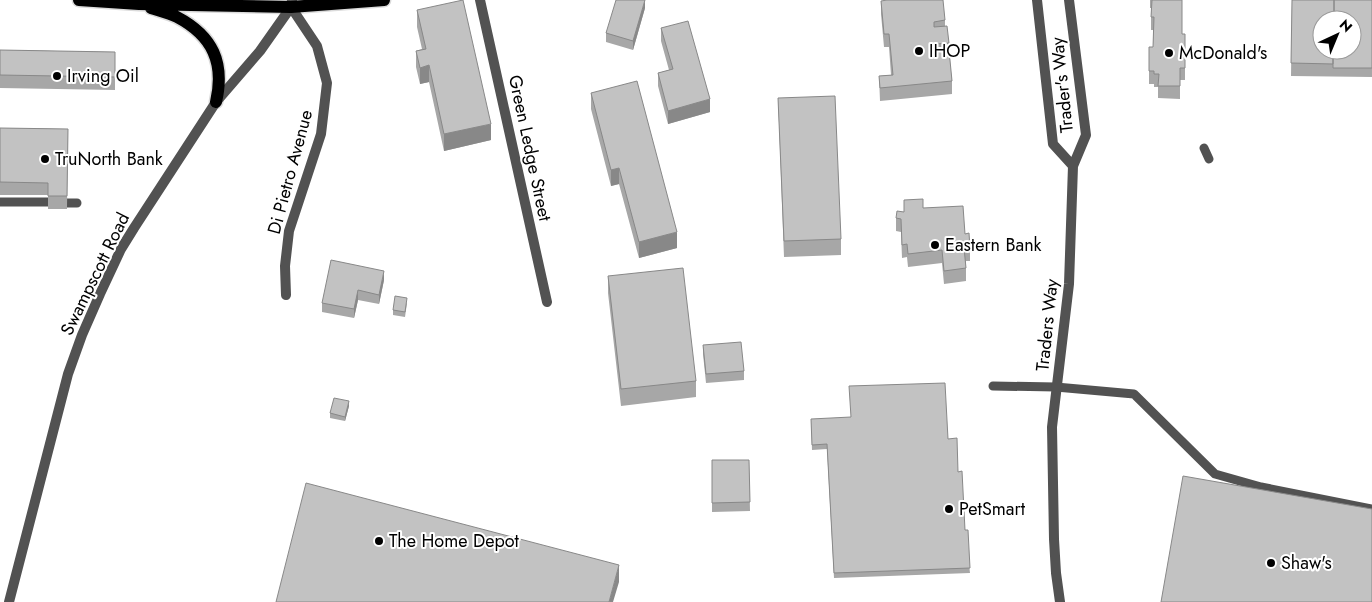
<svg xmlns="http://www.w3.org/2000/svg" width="1372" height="602" viewBox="0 0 1372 602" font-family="Jost,sans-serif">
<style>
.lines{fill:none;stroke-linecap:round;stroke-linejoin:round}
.primary-casing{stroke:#dbdbdb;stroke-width:15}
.service{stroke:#525252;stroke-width:9}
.minor{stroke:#525252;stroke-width:10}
.tertiary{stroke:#525252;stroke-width:10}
.primary{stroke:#000;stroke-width:12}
.wall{fill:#a7a7a7}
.shaded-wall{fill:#888}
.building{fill:#c2c2c2;stroke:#888}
.poi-dot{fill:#000;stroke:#fff;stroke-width:2}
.labels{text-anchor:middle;stroke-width:4;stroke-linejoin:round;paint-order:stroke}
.poi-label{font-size:18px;fill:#000;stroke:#fff;text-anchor:start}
.street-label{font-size:18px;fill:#000;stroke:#fff}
</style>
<rect width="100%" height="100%" fill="#fff"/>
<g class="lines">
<defs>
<path id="primary" d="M79,0L139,4L291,7L384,0
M151,8C160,11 169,13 177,17C213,36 225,63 216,102"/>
</defs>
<use href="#primary" class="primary-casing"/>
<path class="service" d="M1204,148L1209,159
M0,202H48
M66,203H77
M993,386L1056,387L1134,394L1215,474L1261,487L1372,509"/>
<path class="minor" d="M480,0L547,302
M1037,0L1053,144L1073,166
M286,295L285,266L289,231L321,134L327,83L317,46L291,7
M1060,602L1056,573L1054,539L1052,427L1069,284L1073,166L1086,135L1069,0"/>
<path class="tertiary" d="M9,602L68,374L82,335L100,294L121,249L134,228L216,102L260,51L291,7L292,0"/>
<use href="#primary" class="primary"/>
</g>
<path class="wall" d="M1150,0H1182V34H1185V80H1180V99L1158,98V87H1154V84H1149V47H1153V30H1151V8H1150Z
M1292,0H1372V77L1291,76Z
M881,1L945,20V26L949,43V54L952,81V94L880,101L879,76L891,75L889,47H884L881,14Z
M645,8L633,50L606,42V33Z
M417,10L491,140L444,151L429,82L420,84L416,67V51L422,49L417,27Z
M661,28L710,112L668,124L658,86V73L669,70L661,41Z
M0,50L115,52V90L0,88Z
M591,93L677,248L639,258L619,184L611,186L591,109Z
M778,98L841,239V255L784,257Z
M0,128L68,129L67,209H48V195H0Z
M904,200L923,208L965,234L970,248V261H966V281L944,284L942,263L908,267L907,257L902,258L901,232L896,231V218L904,212Z
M608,276L696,381V397L621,406L608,293Z
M384,280L379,304L358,300L354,318L322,312V303Z
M407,303L405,317L393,315V310Z
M703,345L744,371V380L706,383L703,354Z
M349,406L345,421L330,418V413Z
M811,419L948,439L958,472L965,530L970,573L834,578L827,449L812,450Z
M712,460H749L750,511L712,512Z"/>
<path class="shaded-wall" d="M645,0V8L633,50V41Z
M429,65V82L420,84V68Z
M710,99V112L668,124V111Z
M491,124V140L444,151V134Z
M619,168V184L611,186V170Z
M677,232V248L639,258V242Z
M384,271V280L379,304V295Z
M358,290V300L354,318V309Z
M349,401V406L345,421V417Z
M619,565V582L613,602H609Z"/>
<path class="building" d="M463,0L491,124L444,134L429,65L420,68L416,51L426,49L417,10Z
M616,0H645L633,41L606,33Z
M887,0H943L945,20L934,22V27L947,26L949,43L937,44L938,52L949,50L952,81L880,88L879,76L893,75L889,34H884L881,1Z
M1152,0H1182V34H1185V68H1180V86H1158L1159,74H1154V71H1149V47H1153L1154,17H1151Z
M1292,0H1334V20H1322V50H1333V64L1291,63Z
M1334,0H1372V68H1333V50H1352V20H1334Z
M688,21L710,99L668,111L658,73L673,69L661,28Z
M0,50L115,52V77L0,75Z
M637,81L677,232L639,242L619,168L611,170L591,93Z
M835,96L841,239L784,241L778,98Z
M0,128L68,129L67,196H48V183L0,182Z
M923,199V208L963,206L965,234L969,233L970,248H964L966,268L944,271L942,250L908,254L907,244L902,245L901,219L896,218L897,211L904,212V200Z
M331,260L384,271L379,295L358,290L354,309L322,303Z
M683,268L696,381L621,389L608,276Z
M395,296L407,298L405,312L393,310Z
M741,342L744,371L706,374L703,345Z
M945,383L948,439L957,438L958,472L962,471L965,530H968L970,568L834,573L827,444L812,445L811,419L851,417L849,386Z
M334,398L349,401L345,417L330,413Z
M712,460H749L750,502L712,503Z
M1183,476L1372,509V602H1161Z
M306,483L619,565L609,602H276Z"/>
<g class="poi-dot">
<circle cx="919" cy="51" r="5"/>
<circle cx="1169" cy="53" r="5"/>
<circle cx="57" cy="76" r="5"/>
<circle cx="45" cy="159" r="5"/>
<circle cx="935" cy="245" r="5"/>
<circle cx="949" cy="509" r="5"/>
<circle cx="379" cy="541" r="5"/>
<circle cx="1271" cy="563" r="5"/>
</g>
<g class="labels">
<g class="poi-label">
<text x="929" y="57">IHOP</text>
<text x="1179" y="59">McDonald's</text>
<text x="67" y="82">Irving Oil</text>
<text x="55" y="165">TruNorth Bank</text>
<text x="945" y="251">Eastern Bank</text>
<text x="959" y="515">PetSmart</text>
<text x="389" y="547">The Home Depot</text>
<text x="1281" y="569">Shaw's</text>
</g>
<g class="street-label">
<text transform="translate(1062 85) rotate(-96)" y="6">Trader's Way</text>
<text transform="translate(530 148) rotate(78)" y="6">Green Ledge Street</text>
<text transform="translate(290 172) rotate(-75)" y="6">Di Pietro Avenue</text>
<text transform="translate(95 274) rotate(-64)" y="6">Swampscott Road</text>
<text transform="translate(1047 325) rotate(-84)" y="6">Traders Way</text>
</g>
</g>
<g transform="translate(1337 35) rotate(44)"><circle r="24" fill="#ffffff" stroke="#999999"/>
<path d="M0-4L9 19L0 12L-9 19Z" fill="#000000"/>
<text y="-8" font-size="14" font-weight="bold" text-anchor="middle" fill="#000000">N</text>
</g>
</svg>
